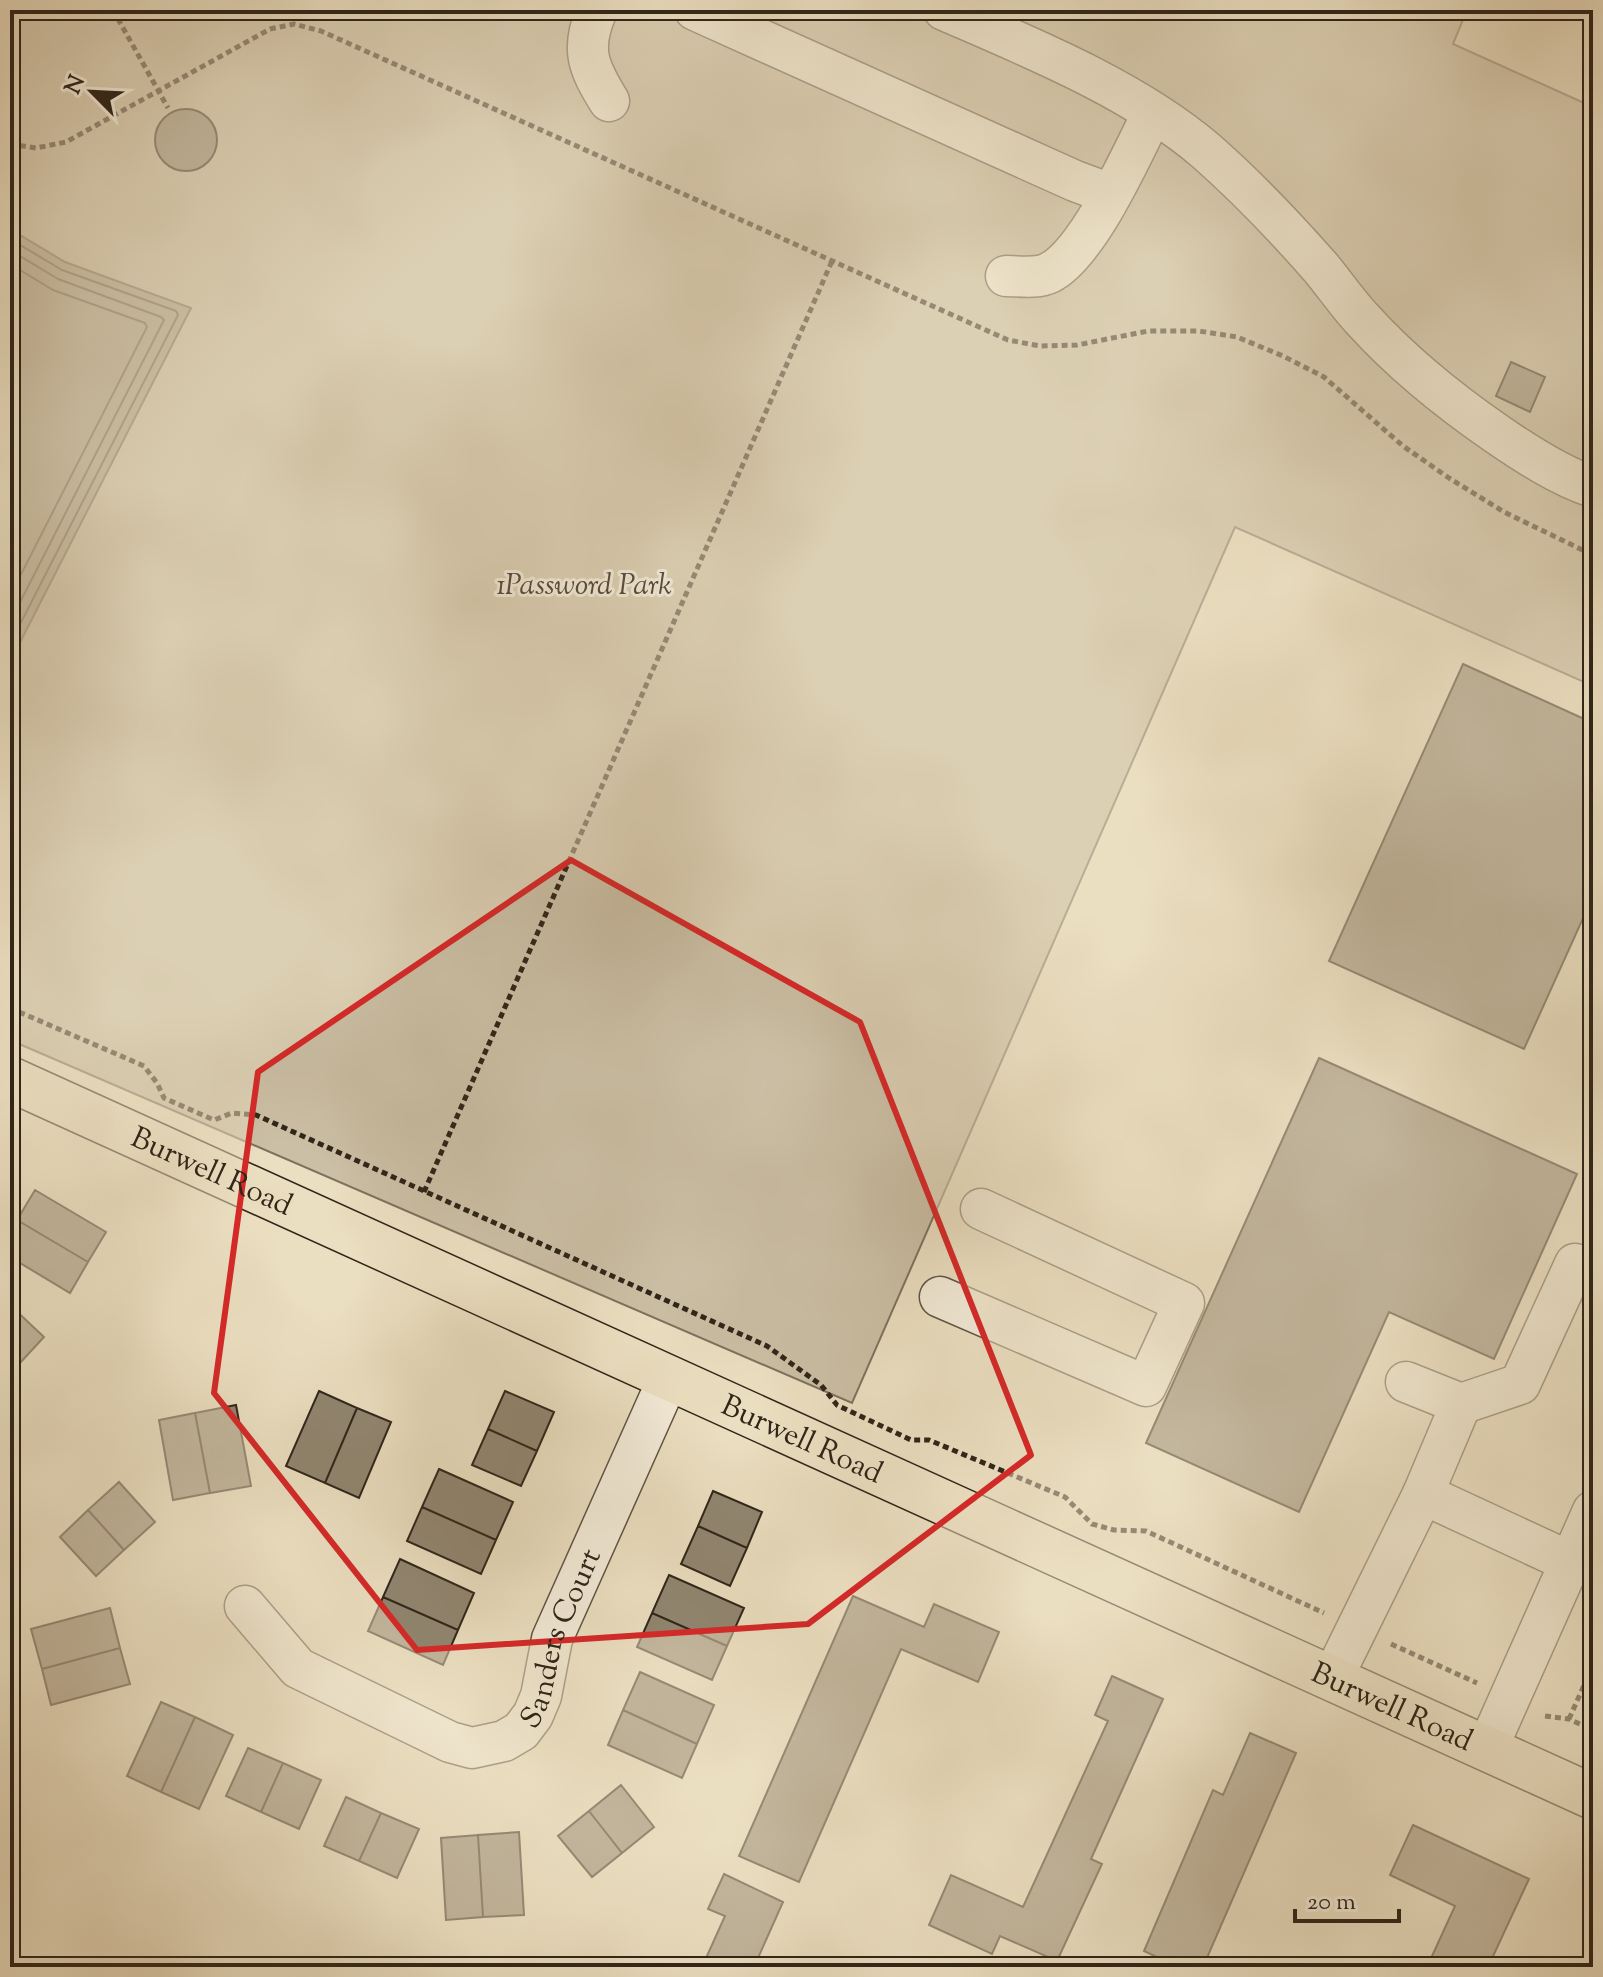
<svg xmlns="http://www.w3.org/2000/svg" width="1603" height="1977" viewBox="0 0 1603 1977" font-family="'Sorts Mill Goudy',serif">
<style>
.green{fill:#cbbfa5;stroke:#7d7260;stroke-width:2}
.water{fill:#aba088;stroke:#796f5c;stroke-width:2}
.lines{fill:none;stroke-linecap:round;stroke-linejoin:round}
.shore{stroke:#6d6251;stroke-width:2}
.building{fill:#918671;stroke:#2f251a;stroke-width:2}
.minor-casing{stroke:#5e5444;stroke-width:43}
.major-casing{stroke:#2f251a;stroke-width:47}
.path{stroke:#2f251a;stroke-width:5;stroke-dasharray:6 4;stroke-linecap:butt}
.minor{stroke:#f2ead7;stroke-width:40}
.major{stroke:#ebdfc1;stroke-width:44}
.marked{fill:none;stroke:#d62828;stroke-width:6;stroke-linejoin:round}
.labels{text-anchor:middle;stroke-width:6;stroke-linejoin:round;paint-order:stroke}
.park-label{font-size:30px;font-style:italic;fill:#564c3d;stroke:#f2ead7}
.street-label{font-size:30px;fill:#2f251a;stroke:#f2ead7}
</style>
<rect width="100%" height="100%" fill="#ebdfc1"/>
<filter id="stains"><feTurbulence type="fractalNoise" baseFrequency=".0025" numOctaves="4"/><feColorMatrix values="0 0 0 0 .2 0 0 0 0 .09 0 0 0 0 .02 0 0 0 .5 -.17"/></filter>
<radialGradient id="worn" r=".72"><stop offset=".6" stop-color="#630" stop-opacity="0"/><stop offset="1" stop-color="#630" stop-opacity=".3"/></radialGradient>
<path class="green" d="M10,10H1467L1453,44L1593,107V686L1235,527L852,1403L10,1040Z"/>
<path class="water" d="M10,229L65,262L191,308L10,662Z"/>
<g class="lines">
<path class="shore" d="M10,239L62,270L176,311L178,315L10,644
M10,250L58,279L161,317L164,320L10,622
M10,264L53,290L145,323L147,327L10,596"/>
</g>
<path class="building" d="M155 140a31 31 0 1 1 62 0a31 31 0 1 1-62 0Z
M1511,362L1545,377L1530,412L1496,396Z
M1463,664L1593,723V896L1524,1049L1329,961Z
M1319,1058L1577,1174L1494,1359L1389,1312L1299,1512L1146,1443Z
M35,1190L106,1232L88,1262L17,1220Z
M17,1220L88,1262L70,1293L10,1257V1233Z
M10,1305L44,1337L19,1364L10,1356Z
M319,1391L357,1408L325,1483L286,1466Z
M505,1391L554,1412L537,1451L488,1429Z
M236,1405L251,1486L210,1493L195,1413Z
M357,1408L391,1422L359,1498L325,1483Z
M195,1413L210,1493L173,1500L159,1420Z
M488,1429L537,1451L521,1486L472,1465Z
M439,1469L513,1502L496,1540L422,1507Z
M119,1482L155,1522L124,1550L88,1510Z
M713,1491L762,1512L747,1548L698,1526Z
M422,1507L496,1540L481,1574L407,1541Z
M88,1510L124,1550L96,1576L60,1537Z
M698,1526L747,1548L730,1586L681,1564Z
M400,1559L474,1593L458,1630L383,1597Z
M669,1575L744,1608L727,1646L652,1613Z
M853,1596L924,1627L934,1604L999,1632L978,1682L901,1649L799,1882L739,1856Z
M383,1597L458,1630L443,1665L368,1631Z
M110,1608L120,1648L42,1669L31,1629Z
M652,1613L727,1646L712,1680L637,1647Z
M120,1648L130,1684L51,1705L42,1669Z
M640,1672L714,1705L697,1744L623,1710Z
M1112,1676L1163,1699L1091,1859L1102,1864L1057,1961L1000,1936L992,1954L929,1925L951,1875L1023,1907L1108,1721L1095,1715Z
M161,1702L195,1717L161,1792L127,1776Z
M623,1710L697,1744L682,1778L608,1745Z
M195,1717L233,1735L199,1809L161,1792Z
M1250,1733L1296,1753L1203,1967H1156L1159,1958L1144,1951L1213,1790L1223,1795Z
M248,1748L283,1763L261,1812L226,1796Z
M283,1763L321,1780L299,1829L261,1812Z
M621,1785L654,1827L622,1853L589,1811Z
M346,1797L381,1813L359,1861L324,1846Z
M589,1811L622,1853L592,1877L558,1836Z
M381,1813L419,1829L397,1878L359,1861Z
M1413,1825L1529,1879L1488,1967H1427L1455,1906L1390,1875Z
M519,1832L524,1915L483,1917L478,1835Z
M478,1835L483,1917L446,1920L441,1838Z
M724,1874L783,1902L754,1967H702L725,1916L708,1909Z"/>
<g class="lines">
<defs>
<g id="minor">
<path d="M597,10C580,49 588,67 609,101"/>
<path d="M695,10L1075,181L1110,194"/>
<path d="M944,10C1030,47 1135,90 1206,151C1247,187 1285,227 1321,268C1335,285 1348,304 1363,320C1403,364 1449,401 1497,434C1526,454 1560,476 1593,487"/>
<path d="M1006,276C1019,276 1037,279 1049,273C1087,255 1133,153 1152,114"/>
<path d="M940,1297L1146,1386L1184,1303L981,1209"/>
<path d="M1406,1382L1461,1404"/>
<path d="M1570,1562L1423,1494L1461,1404L1520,1384L1575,1264"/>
<path id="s1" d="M245,1606L298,1668L450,1742L472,1748L504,1741L521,1731L533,1715L541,1696L552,1639L669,1377"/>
<path d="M1332,1679L1423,1494"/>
<path d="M1487,1749L1593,1511"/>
</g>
<g id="major">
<path id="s2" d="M10,1079L1593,1797"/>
</g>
</defs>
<use href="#minor" class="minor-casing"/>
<use href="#major" class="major-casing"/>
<path class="path" d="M113,10L168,108
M10,144L36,148L66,142L270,29L294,24L321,31L1008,340L1040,346L1077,345L1148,331H1199L1237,337L1283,356L1324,377L1403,446L1449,478L1504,512L1593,555
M10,1008L144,1066L157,1083L164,1098L214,1120L232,1113L256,1115L767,1346L821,1385L837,1405L911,1440H929L1065,1497L1092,1524L1114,1530L1146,1531L1324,1613
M424,1192L832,261
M1391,1644L1477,1683
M1545,1716L1569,1719L1593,1730
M1569,1719L1593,1665"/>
<use href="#minor" class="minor"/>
<use href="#major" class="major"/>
</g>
<path d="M0 0H1603V1977H0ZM571,860L860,1022L1031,1455L808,1624L417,1650L214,1393L258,1072Z" fill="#ebdfc1" fill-opacity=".55" fill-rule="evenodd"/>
<path class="marked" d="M571,860L860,1022L1031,1455L808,1624L417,1650L214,1393L258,1072Z"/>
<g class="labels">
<g class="park-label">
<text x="584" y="594">1Password Park</text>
</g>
<g class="street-label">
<text dy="10" stroke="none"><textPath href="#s2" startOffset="222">Burwell Road</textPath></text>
<text dy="10" stroke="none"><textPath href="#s2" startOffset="870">Burwell Road</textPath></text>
<text dy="10" stroke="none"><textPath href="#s1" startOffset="428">Sanders Court</textPath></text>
<text dy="10" stroke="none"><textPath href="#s2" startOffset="1518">Burwell Road</textPath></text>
</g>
</g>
<rect width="1603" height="1977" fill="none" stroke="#ebdfc1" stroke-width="40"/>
<rect x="12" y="12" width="1579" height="1953" fill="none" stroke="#2f251a" stroke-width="4"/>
<rect x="20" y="20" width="1563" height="1937" fill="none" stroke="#2f251a" stroke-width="2"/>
<g transform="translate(92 92) rotate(294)" stroke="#f2ead7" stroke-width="6" paint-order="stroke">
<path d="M0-6L14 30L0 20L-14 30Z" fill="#2f251a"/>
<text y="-12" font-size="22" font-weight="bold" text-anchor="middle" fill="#2f251a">N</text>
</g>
<path d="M1295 1909v12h104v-12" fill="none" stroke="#2f251a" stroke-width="4"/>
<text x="1307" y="1909" font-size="24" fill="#2f251a" stroke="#f2ead7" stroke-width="6" paint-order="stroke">20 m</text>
<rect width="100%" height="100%" filter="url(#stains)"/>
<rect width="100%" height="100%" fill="url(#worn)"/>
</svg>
